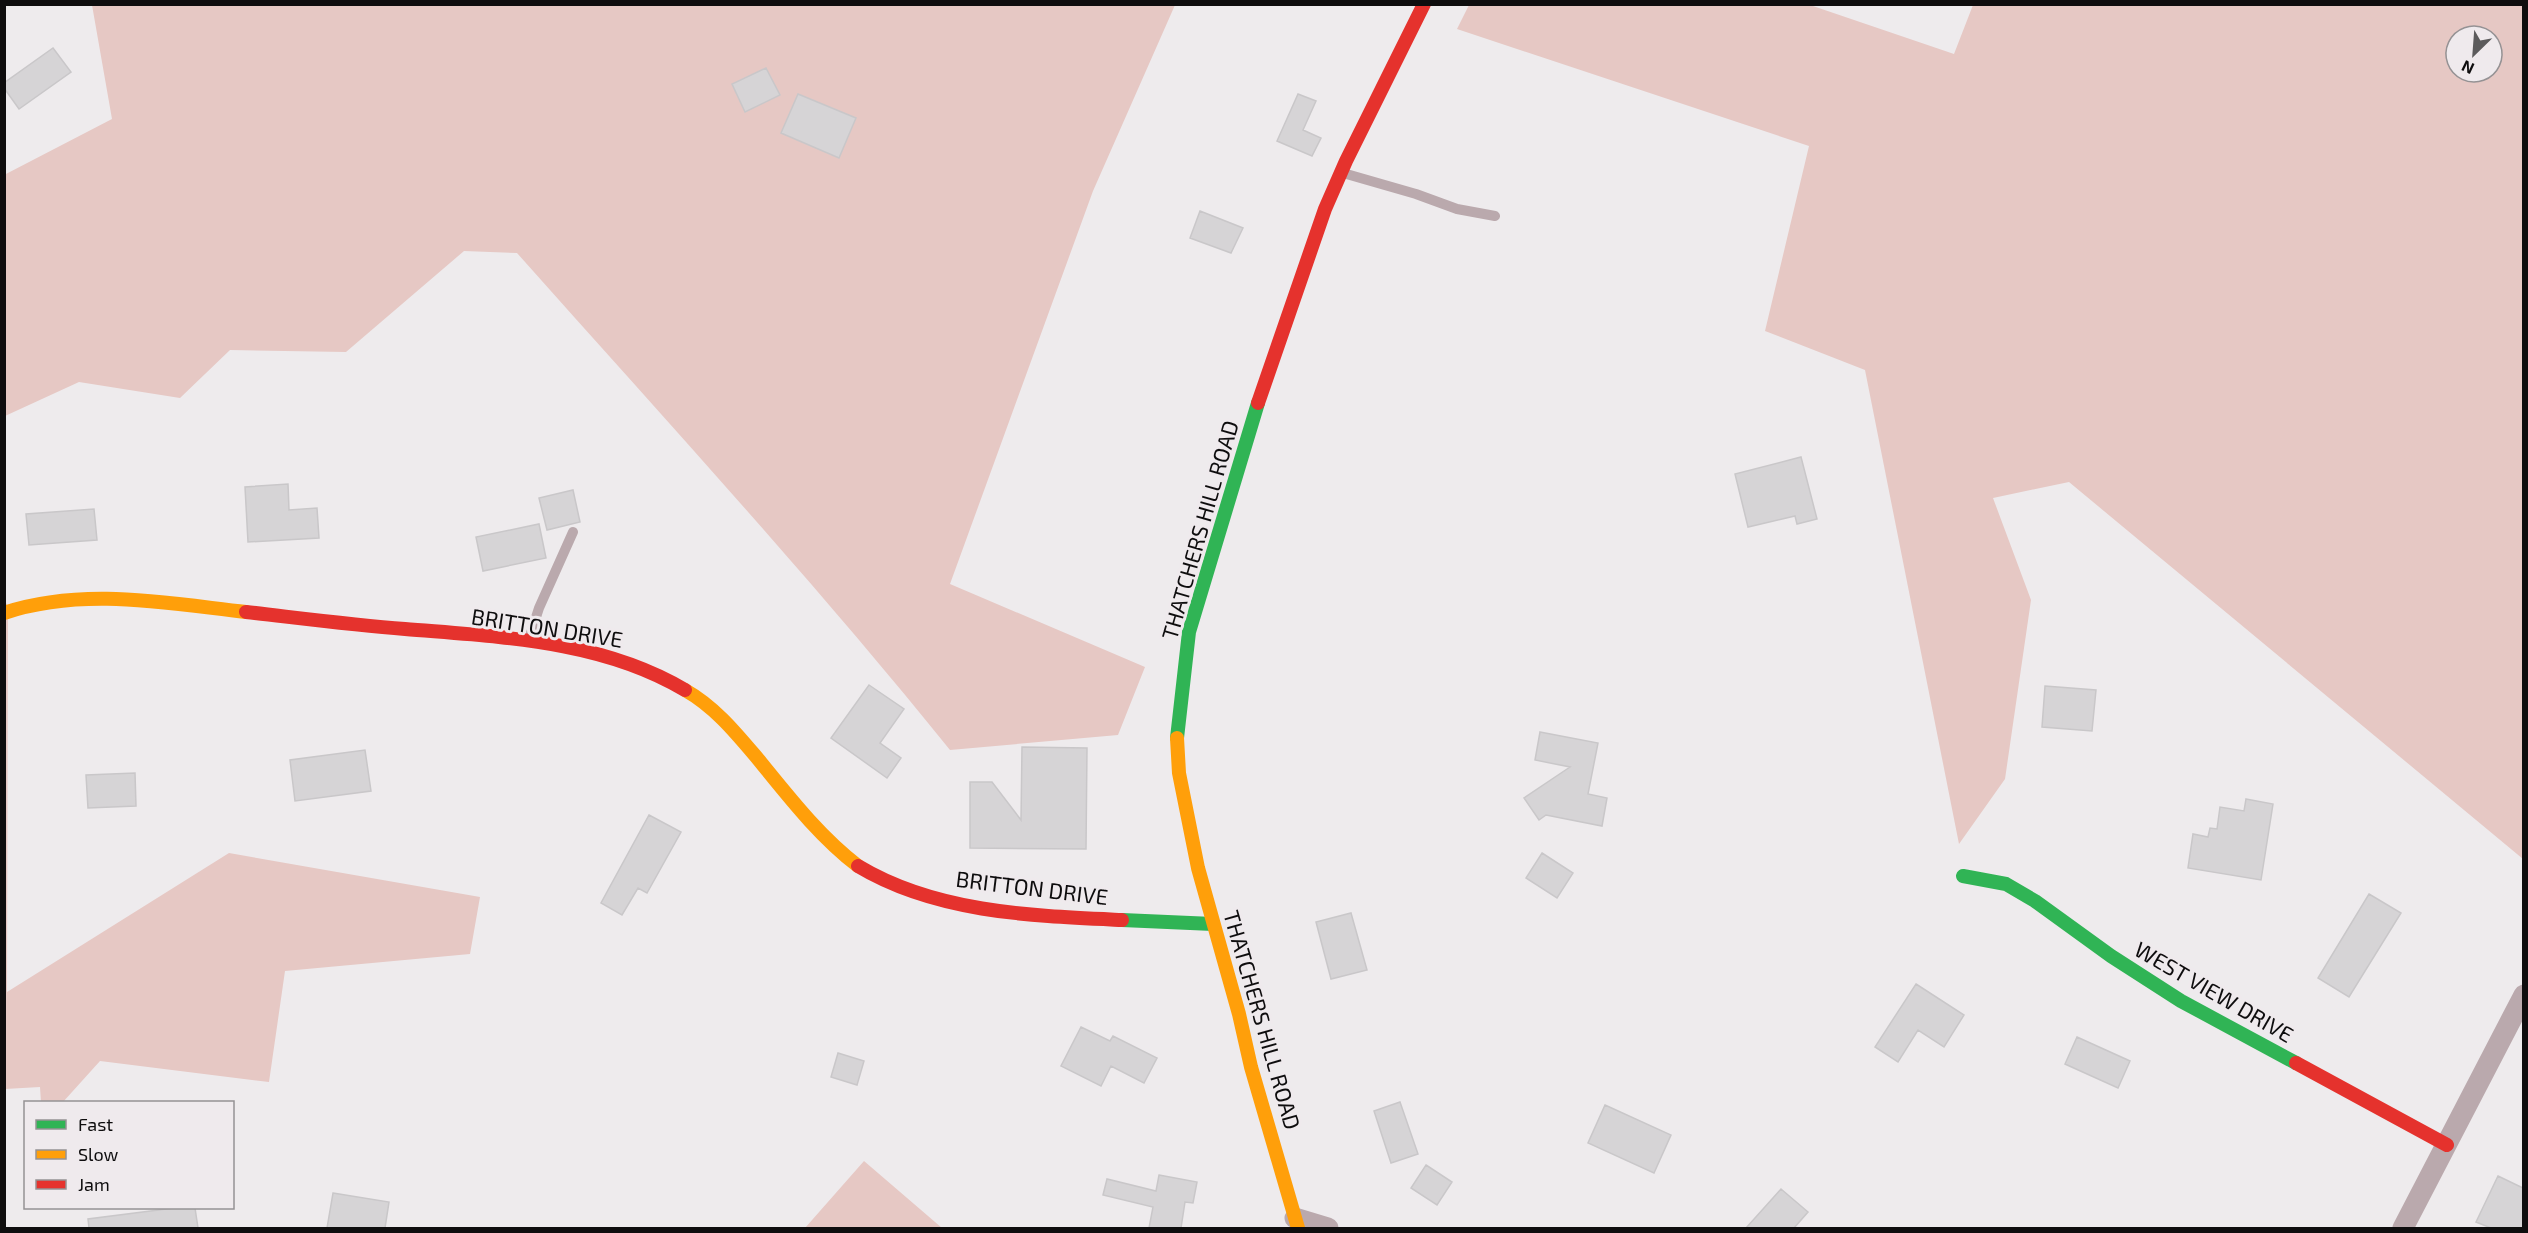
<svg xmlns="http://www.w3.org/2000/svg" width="2528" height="1233" viewBox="0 0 2528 1233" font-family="'Exo 2',sans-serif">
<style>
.green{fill:#e6c8c4;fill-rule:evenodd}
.building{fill:#d6d4d6;stroke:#c9c7c9;stroke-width:1.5}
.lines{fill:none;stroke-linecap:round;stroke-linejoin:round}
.lane{stroke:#baa9ad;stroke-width:10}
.street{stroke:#baa9ad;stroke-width:21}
.fast{stroke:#30b455;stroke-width:14}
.slow{stroke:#ff9f0a;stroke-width:14}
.jam{stroke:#e5322d;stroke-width:14}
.labels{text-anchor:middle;stroke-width:6;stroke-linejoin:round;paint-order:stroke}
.street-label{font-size:22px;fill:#0e0d0e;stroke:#efeaed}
</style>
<rect width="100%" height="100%" fill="#eeebed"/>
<path class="green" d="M92,5H1175L1093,191L950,584L1145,667L1118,735L950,750C812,579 663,417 517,253L464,251L346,352L230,350L180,398L79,382L5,416L4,175L112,119Z
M1810,5L1954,54L1973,5H2523V859L2069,482L1993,498L2031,600L2005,779L1959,844L1865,370L1765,331L1809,146L1457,29L1469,5ZM2456,36H2492V72H2456Z
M4,600L8,606L7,992L229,853L480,897L470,954L285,971L269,1082L100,1061L63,1102H41L40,1087L5,1089Z
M864,1161L942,1228H805Z"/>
<path class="building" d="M53,48L71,72L19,109L4,88V83Z
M766,68L780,95L745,112L732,84Z
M798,94L856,118L839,158L781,133Z
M1298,94L1316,101L1303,130L1321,138L1312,156L1277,141Z
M1200,211L1243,228L1231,253L1190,238Z
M1801,457L1817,519L1797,524L1795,516L1748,527L1735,474Z
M288,484L289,510L317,508L319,538L248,542L245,487Z
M573,490L580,522L547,530L539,498Z
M94,509L97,540L29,545L26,514Z
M539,524L546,558L483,571L476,537Z
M869,685L904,709L880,743L901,758L887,778L831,738Z
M2045,686L2096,690L2092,731L2042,727Z
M1540,732L1598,743L1588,794L1607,798L1602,826L1546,815L1539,820L1524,798L1570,767L1535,760Z
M1022,747L1087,748L1086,849L970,848V782H992L1021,820Z
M365,750L371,791L295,801L290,760Z
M135,773L136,806L88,808L86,775Z
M2246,799L2273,804L2261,880L2188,868L2193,834L2208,837L2210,828L2217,829L2220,807L2244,811Z
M649,815L681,832L647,893L638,888L622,915L601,903Z
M1542,853L1573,873L1557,898L1526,878Z
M2369,894L2401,913L2349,997L2318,978Z
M1351,913L1367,970L1331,979L1316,922Z
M1916,984L1964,1015L1944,1047L1918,1030L1898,1062L1875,1047Z
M1081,1027L1110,1041L1113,1036L1157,1058L1144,1083L1111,1066L1101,1086L1061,1066Z
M2077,1037L2130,1061L2118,1088L2065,1064Z
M838,1053L864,1061L857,1085L831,1077Z
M1400,1102L1418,1154L1391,1163L1374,1111Z
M1605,1105L1671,1135L1654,1173L1588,1143Z
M1426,1165L1452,1182L1437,1205L1411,1188Z
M1159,1175L1197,1182L1193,1203L1185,1202L1181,1228H1149L1153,1207L1103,1195L1107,1179L1156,1191Z
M2498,1176L2523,1188V1228H2491L2476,1222Z
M1781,1189L1808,1212L1794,1228H1746Z
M333,1193L389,1202L385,1228H327Z
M174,1208H195L198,1228H89L88,1219Z"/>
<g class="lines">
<path class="lane" d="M1343,173L1416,194L1457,209L1495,216
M529,639L539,608L573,532"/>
<path class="street" d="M1295,1218L1328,1228
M2403,1228L2524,995"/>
<path class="fast" d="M1177,738L1189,632L1258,403
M1963,876L2006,884L2035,901L2111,956L2181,1001L2296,1063
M1122,920L1213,924"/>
<path class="slow" d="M4,613C83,587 165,603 246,612
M685,690C715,707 736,733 758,759C789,797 819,836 858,866
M1177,738L1179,773L1198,868L1239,1014L1251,1067L1298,1228"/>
<path class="jam" d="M1258,403L1325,209L1346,161L1424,4
M246,612C299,618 352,625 405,629C500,637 601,640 685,690
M858,866C936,913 1033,916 1122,920
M2296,1063L2447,1145"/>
</g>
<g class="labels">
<g class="street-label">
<text transform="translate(1200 530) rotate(-74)" y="8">THATCHERS HILL ROAD</text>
<text transform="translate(547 628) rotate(9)" y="8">BRITTON DRIVE</text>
<text transform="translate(1032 888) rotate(7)" y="8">BRITTON DRIVE</text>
<text transform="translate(2214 992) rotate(30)" y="8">WEST VIEW DRIVE</text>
<text transform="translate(1262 1020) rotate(74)" y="8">THATCHERS HILL ROAD</text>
</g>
</g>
<rect width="2528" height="1233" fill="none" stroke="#0e0d0e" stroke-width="12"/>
<rect x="24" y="1101" width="210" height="108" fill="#efeaed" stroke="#959294" stroke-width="1.5"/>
<rect x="36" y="1120" width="30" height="9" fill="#30b455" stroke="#959294" stroke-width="1.5"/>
<text x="78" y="1131" font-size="18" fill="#0e0d0e">Fast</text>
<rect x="36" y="1150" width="30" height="9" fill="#ff9f0a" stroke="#959294" stroke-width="1.5"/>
<text x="78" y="1161" font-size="18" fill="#0e0d0e">Slow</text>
<rect x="36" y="1180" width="30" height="9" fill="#e5322d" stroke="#959294" stroke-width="1.5"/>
<text x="78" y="1191" font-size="18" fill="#0e0d0e">Jam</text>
<g transform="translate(2474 54) rotate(205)"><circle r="28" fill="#efeaed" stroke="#959294" stroke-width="1.5"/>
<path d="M0-4.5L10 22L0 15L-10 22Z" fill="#5c5b5c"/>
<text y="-9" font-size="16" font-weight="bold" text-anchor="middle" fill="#0e0d0e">N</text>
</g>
</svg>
